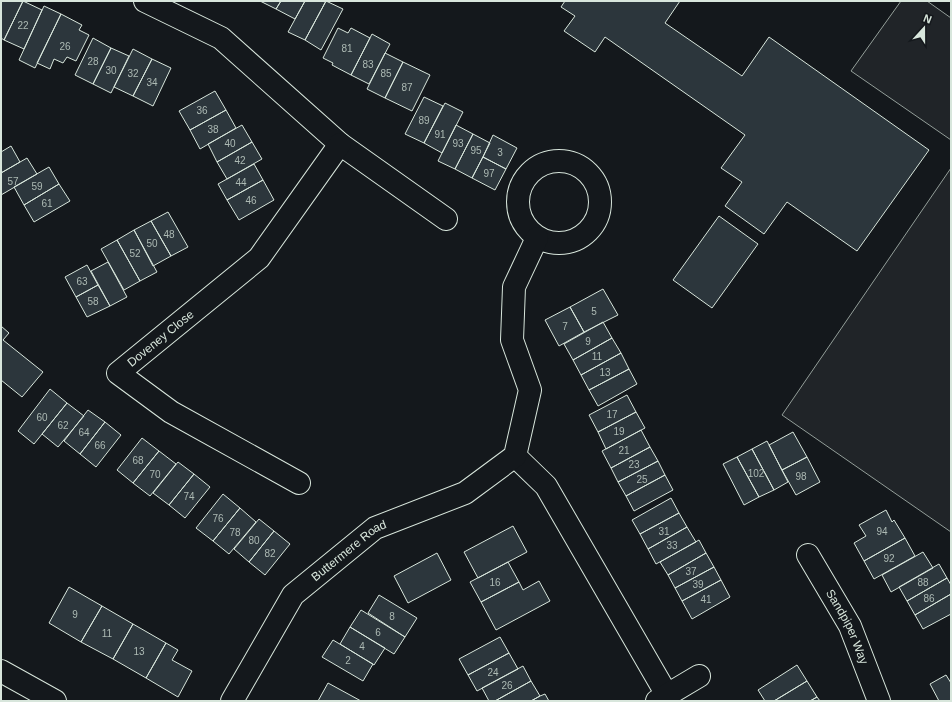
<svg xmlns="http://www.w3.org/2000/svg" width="952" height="702" viewBox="0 0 952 702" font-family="Arial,sans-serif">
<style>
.green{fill:#202428;stroke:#939e99}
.building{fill:#2c363c;stroke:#d8e6dc}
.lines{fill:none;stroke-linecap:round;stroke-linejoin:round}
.street-casing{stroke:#d8e6dc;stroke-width:24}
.street{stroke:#14181c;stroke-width:22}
.labels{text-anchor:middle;stroke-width:3;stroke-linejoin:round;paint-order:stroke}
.number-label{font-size:10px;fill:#adbab4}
.street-label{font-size:12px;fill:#d8e6dc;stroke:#14181c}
</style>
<rect width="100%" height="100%" fill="#14181c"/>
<path class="green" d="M901,1H927L951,18V140L851,71Z
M951,168V532L782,415Z"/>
<path class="building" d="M1,1H23L4,40L1,38Z
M23,1L42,10L24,49L4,40Z
M260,1H281L276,9Z
M281,1H305L295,19L276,9Z
M305,1H326L305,40L288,32Z
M326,1L343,9L321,50L305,40Z
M565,1H680L665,23L742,76L769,37L929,150L857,251L787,202L764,234L725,206L742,182L721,168L745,135L605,37L595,52L564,31L575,16L561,7Z
M44,6L61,14L35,68L19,60Z
M61,14L82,25L79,30L89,35L76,61L67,57L63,63L54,59L50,69L37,63Z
M338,28L348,33L351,28L370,38L351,75L332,65L333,63L323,58Z
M372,34L390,44L369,84L351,75Z
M93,38L111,48L93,84L75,75Z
M111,48L129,56L111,93L93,84Z
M133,49L152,59L133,96L114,87Z
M385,53L403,62L385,98L367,89Z
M152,59L171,68L153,106L133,96Z
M403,62L430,75L412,111L385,98Z
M215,91L226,110L190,130L179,111Z
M424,97L443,106L424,143L405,134Z
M445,103L463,112L442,153L424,143Z
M226,110L236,128L200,149L190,130Z
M242,125L252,142L217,162L208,144Z
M456,125L473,134L455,169L438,161Z
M473,134L490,143L472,178L455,169Z
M493,135L517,148L506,169L483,157Z
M252,142L262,159L227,179L217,162Z
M11,146L20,162L1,173V152Z
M483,157L506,169L495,190L472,178Z
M27,158L37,174L1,195V173Z
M254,164L263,180L227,200L218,184Z
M49,167L59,184L24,205L14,187Z
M263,180L274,200L239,220L227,200Z
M59,184L70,201L34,222L24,205Z
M168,212L188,247L171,256L151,221Z
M719,216L758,244L712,308L673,280Z
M151,221L171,256L153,266L134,230Z
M134,230L157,272L140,281L117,240Z
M117,240L140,281L124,290L101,249Z
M108,262L127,297L110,306L91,271Z
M87,265L98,285L76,297L65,277Z
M98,285L110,306L87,317L76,297Z
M603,289L618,315L584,332L570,307Z
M570,307L584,332L559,346L545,320Z
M603,322L612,338L573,360L564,344Z
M1,326L9,333L3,340L43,372L22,397L1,380Z
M612,338L621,353L581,375L573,360Z
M621,353L629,369L589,390L581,375Z
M629,369L637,384L598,406L589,390Z
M50,389L67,403L34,444L18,431Z
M627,395L636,412L598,432L589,415Z
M67,403L84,416L58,447L42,434Z
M88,410L105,422L80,454L64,441Z
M636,412L645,428L606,449L598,432Z
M105,422L121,435L96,467L80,454Z
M641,430L650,447L611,468L602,451Z
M793,432L807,457L782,470L769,445Z
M142,438L159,451L133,483L117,470Z
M767,441L788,482L774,490L752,449Z
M650,447L658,461L618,482L611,468Z
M752,449L774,490L759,497L737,457Z
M159,451L176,464L150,496L133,483Z
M737,457L759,497L744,505L723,464Z
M807,457L820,482L796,495L782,470Z
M658,461L665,475L626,496L618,482Z
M178,462L194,474L169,505L153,493Z
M194,474L210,487L185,518L169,505Z
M665,475L673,490L634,511L626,496Z
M223,494L240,508L213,541L196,528Z
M671,498L679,513L640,534L632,520Z
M240,508L256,522L229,554L213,541Z
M886,510L892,522L894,520L905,538L864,561L854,543L866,536L859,525Z
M679,513L687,527L648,549L640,534Z
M259,519L274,531L249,562L234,549Z
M513,526L527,552L478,578L464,552Z
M687,527L696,542L656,564L648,549Z
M274,531L290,544L265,575L249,562Z
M905,538L915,556L874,579L864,561Z
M699,540L706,553L668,575L660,562Z
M923,552L933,568L891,592L882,575Z
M437,553L451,580L408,603L394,576Z
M706,553L714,567L675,588L668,575Z
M508,562L519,582L481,602L470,582Z
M939,564L947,578L907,601L899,587Z
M714,567L721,580L682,601L675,588Z
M947,578L951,585V594L915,615L907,601Z
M721,580L730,597L692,619L682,601Z
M539,581L550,601L496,630L481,602L519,582L523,590Z
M69,587L102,606L81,642L49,623Z
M951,594V614L923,629L915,615Z
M379,595L417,618L405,637L368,613Z
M102,606L133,624L113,659L81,642Z
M361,610L405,637L394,654L350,627Z
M133,624L166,643L146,678L113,659Z
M350,627L385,648L374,665L340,644Z
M500,637L509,653L468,675L459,659Z
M333,640L373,664L363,681L322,657Z
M166,643L178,650L172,660L192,671L178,697L146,678Z
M509,653L518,669L477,691L468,675Z
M797,665L807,681L774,701H765L758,690Z
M523,666L531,681L495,701H489L482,688Z
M946,675L951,683V701H939L930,684Z
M531,681L540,696L531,701H495Z
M807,681L817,697L810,701H774Z
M328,683L361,701H318Z
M545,694L549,701H531L540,696Z
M817,697L820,701H810Z"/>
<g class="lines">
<defs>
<g id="street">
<path d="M145,1L221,38L340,144L446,219"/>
<circle cx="559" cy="202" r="41"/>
<path d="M515,456L546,486L667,695"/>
<path id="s1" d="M299,483L171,412L118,373L259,258L340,144"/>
<path id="s2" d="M808,555L850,626L879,701"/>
<path d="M1,671L55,701"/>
<path id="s3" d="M232,701L293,595L375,528L465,493L515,456L530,390L512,340L514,287L537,238"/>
<path d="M657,701L699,676"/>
</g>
</defs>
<use href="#street" class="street-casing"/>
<use href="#street" class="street"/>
</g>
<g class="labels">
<g class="number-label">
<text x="23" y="29">22</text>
<text x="65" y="50">26</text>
<text x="347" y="52">81</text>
<text x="93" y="65">28</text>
<text x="368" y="68">83</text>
<text x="111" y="74">30</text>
<text x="133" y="77">32</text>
<text x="386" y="77">85</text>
<text x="152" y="86">34</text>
<text x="407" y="91">87</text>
<text x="202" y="114">36</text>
<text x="424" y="124">89</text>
<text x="213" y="133">38</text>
<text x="440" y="138">91</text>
<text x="230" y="147">40</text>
<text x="458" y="147">93</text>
<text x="476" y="154">95</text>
<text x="500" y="156">3</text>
<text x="240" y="164">42</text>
<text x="489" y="177">97</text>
<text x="13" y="185">57</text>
<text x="241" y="186">44</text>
<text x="37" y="190">59</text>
<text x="251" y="204">46</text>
<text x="47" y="207">61</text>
<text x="169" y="238">48</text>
<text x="152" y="247">50</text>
<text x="135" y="257">52</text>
<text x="82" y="285">63</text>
<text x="93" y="305">58</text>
<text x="594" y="315">5</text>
<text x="565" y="330">7</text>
<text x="588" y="345">9</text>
<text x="597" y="360">11</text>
<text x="605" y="376">13</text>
<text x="612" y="418">17</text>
<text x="42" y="421">60</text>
<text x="63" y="429">62</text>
<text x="619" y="435">19</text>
<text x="84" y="436">64</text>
<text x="100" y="449">66</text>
<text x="624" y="454">21</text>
<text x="138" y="464">68</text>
<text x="634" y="468">23</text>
<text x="756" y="477">102</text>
<text x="155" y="478">70</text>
<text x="801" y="480">98</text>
<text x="642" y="483">25</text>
<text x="189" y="500">74</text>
<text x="218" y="522">76</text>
<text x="664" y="535">31</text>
<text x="882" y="535">94</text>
<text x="235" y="536">78</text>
<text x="254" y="544">80</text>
<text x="672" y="549">33</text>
<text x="270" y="557">82</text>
<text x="889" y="562">92</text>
<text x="691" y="575">37</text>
<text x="495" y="586">16</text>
<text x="923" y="586">88</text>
<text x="698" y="588">39</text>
<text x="929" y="602">86</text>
<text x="706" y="603">41</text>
<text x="75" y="618">9</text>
<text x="392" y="620">8</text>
<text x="378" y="636">6</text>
<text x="107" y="637">11</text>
<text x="362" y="650">4</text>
<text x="139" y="655">13</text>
<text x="348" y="664">2</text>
<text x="493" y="676">24</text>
<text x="507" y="689">26</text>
</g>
<g class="street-label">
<text dy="4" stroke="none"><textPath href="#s1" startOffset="267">Doveney Close</textPath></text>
<text dy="4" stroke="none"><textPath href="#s3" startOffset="194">Buttermere Road</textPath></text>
<text dy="4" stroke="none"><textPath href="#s2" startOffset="82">Sandpiper Way</textPath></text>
</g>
</g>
<rect width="952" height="702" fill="none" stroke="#d8e6dc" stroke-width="4"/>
<g transform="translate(924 28) rotate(21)" stroke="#14181c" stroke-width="3" paint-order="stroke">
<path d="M0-3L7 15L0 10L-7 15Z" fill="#d8e6dc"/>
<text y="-6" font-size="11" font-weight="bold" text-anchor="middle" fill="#d8e6dc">N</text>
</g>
</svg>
